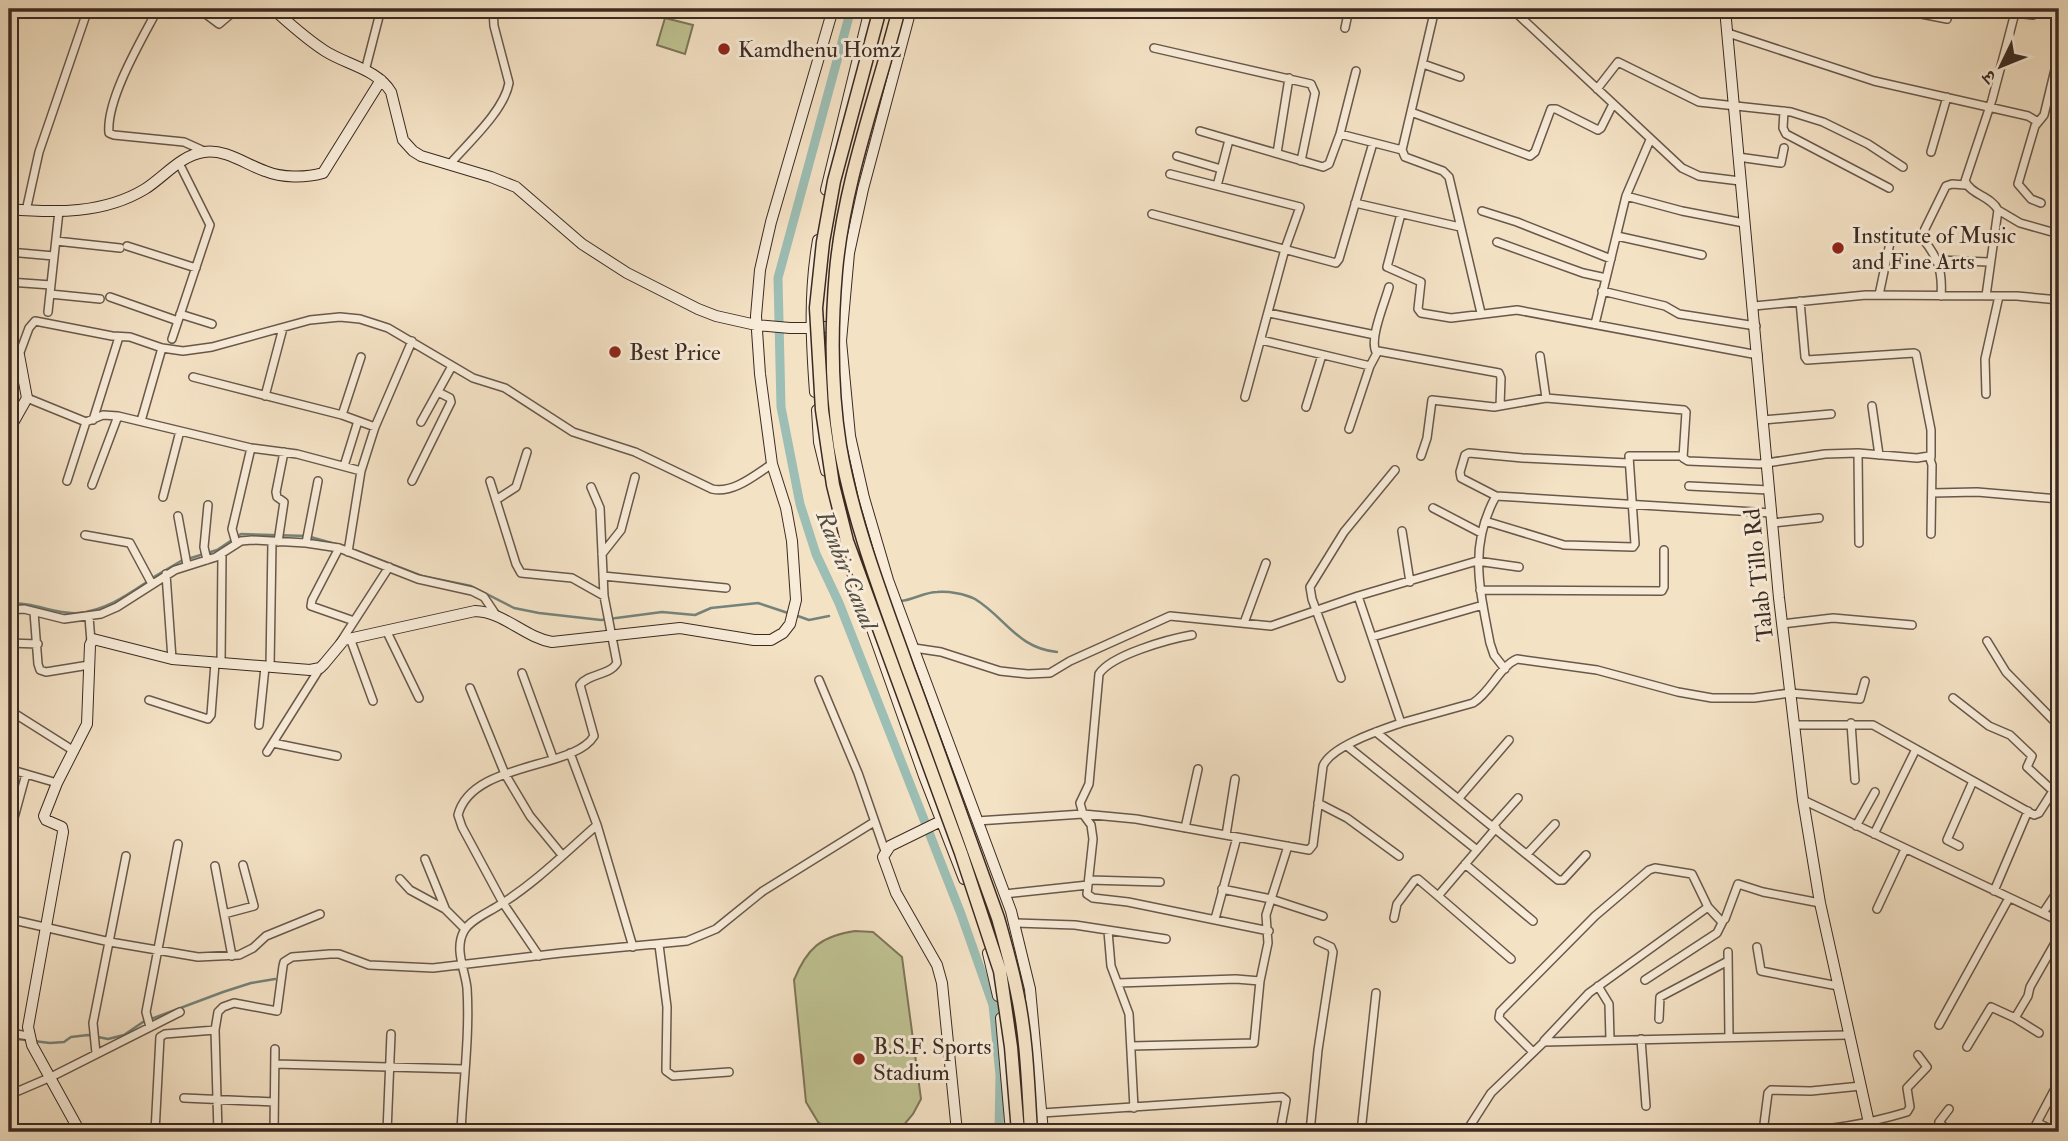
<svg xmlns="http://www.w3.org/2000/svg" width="2068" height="1141" viewBox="0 0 2068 1141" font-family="'IM FELL Double Pica','Noto Serif Devanagari',serif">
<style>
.green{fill:#bfc292;stroke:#7d765a;stroke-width:2}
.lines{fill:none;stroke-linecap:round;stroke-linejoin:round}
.stream{stroke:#75837a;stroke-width:2.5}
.canal{stroke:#9cbeb4;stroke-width:9}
.street-casing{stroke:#69584b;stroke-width:10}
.secondary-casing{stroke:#3b2a22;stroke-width:12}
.street{stroke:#f8ecd9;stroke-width:7}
.secondary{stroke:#f8ecd9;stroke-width:10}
.highway-bridge-casing{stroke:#3b2a22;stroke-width:15;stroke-linecap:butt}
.highway-bridge{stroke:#f4e2c5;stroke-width:12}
.poi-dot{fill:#8f2418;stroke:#f8ecd9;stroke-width:2.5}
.labels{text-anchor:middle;stroke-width:6;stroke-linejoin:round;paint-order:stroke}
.poi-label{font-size:23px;fill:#3b2a22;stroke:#f8ecd9;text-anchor:start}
.street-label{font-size:23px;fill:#3b2a22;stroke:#f8ecd9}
.water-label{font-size:24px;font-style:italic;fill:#534f46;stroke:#f8ecd9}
</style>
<rect width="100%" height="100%" fill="#f4e2c5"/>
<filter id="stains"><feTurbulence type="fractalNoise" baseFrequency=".00286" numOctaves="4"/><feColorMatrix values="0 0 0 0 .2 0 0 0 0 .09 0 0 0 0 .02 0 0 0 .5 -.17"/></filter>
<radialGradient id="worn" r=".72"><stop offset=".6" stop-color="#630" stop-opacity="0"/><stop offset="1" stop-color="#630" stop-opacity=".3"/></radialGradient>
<path class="green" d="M665,18L693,25L685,54L657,45Z
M855,931L873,932L902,957L921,1099L913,1114L898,1132H832L818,1122L806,1102L794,980C807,948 821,936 855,931Z"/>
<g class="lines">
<path class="stream" d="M349,548L422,576L471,586L514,608L539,613L601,620L662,612L695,615L711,608L758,603L788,613
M152,578L181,561L217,550L241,534L307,536L339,545
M901,601C913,600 925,592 937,592C949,591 965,594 975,599C1006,618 1017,648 1057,652
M9,604C33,601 55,615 78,613C104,611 126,596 147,582
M795,615L809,620L829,616
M9,1038L50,1043L64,1042L71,1037L88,1035L108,1039L124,1035L143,1022L223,992L251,983L275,979"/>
<path class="canal" d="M851,9L778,278L781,407L800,504L816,554L839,603L961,914L993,1005L1000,1075L999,1132"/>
<defs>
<path id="street" d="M147,9L154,16C139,44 106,101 109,133L114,135L184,142L204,151
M199,9L219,24L232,13L245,9
M1435,9L1402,150L1405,157L1443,171L1449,177L1481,313
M1512,9L1682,168L1699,176L1740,181
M1896,9L1947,19
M2015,13L2033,15L2037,9
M1345,28L1349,9
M1728,33L1874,81L2028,116L2038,122
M1154,48L1311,84L1315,93L1301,161
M1423,64L1460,77
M365,71L381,9
M1597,89L1618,62L1699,102L1791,112L1823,122L1868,144L1903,167
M1784,111L1783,128L1786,134L1889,188
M1411,112L1530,156L1535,152L1551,109H1556L1598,130L1601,128L1613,104
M1200,131L1323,167L1329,164L1340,134L1402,150
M1340,134L1356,71
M1931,152L1947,97
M1277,153L1289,78
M1177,156L1221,169
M1738,157L1781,163L1784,148
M449,165C468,143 504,111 509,83L494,26L493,9
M1170,174L1300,207L1285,249L1245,397
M1217,186L1229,140
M1626,196L1682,211L1744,223
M1355,203L1460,227
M2041,203L2031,199L2018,184L2035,126L2044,115L2059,53
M1998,210L2020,223L2059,234
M26,211L39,152L88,9
M1482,211L1517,222L1611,259
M1152,214L1336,263L1339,259L1373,143
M1401,214L1387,267L1421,282L1418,309L1421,313L1451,318L1517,310L1758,355
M1617,236L1702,255
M1921,237C1937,255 1943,270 1941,296
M56,241L120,248
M1497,242L1583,273L1606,278
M127,246L196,268
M9,252L54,256
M1938,260L1989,262
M9,282L51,285
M1602,291L1665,306L1679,314L1756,326
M50,294L100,299
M1879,295L1891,238C1900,233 1911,241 1921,237L1946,186L1952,184L1965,185
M1986,296L1998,210C1991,196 1971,195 1965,181L1992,100L2016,9
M110,297L178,321
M1800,301L1805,357L1807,360L1914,353L1916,354L1931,430V457
M1754,306L1866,295L2017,296L2059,300
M48,312L59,211
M1269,313L1375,335
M180,314L212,324
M1595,324L1626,196L1650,140
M172,339L210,225L179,163
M1261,340L1370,366
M1376,352C1369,339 1385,302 1389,287
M19,355L29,328L35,321L112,336L130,337L162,348L183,351L212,347L310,320L340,317L360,319L388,328L473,378L505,388L573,432L635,452L712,489C733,494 755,475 772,464
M1540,356L1546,398
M9,377L21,364
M193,377L342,415L375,427
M1986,394L1985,359L1999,296
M265,396L283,328
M27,398L86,422L103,415L118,416L251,448L297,454L361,471
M1872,406L1879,455
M1306,407L1322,355
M342,415L361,357
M93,420L119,337
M1763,420L1831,414
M141,421L162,348
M421,422L452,366
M1349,429L1370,366L1378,351L1499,373L1501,378L1500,406
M1858,453L1859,543
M1421,456L1427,438L1432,400L1494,407L1546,398L1684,410L1686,412L1683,458L1688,461L1760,464L1825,454L1858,453L1917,458L1929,456L1932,465L1931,534
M344,466L358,421
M67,481L86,422
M412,481L451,402L450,398L438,392
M490,481L516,564L521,573L572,578L604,596
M92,485L118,416
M1689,486L1769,490
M1932,493L1977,492L2059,499
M1496,496L1461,478L1460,472L1465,455L1469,453L1523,458L1628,463
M163,497L180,431
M496,500L516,487L527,452
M1433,508L1481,533
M2059,511L2055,531L2059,536
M178,516L187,565
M1485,521L1564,545L1633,547L1635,544L1629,456H1683
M1772,523L1819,518
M1402,531L1410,582
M85,535L130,543L152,584
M278,542L284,502L277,497L276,492L284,452
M236,543L232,529L251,448
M306,543L318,481
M339,548L312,600L311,606L354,621
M348,552L361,471L375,427L412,341
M602,554L621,530L635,477
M207,560L204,547L208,505
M166,574L172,659
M603,576L726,588
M1480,590L1662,591L1664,587V550
M1358,596L1401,723L1473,703C1491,692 1499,667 1517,659L1597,670L1678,692L1712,698H1754L1790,693L1860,699L1865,681
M9,610L24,609L64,619L101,614L117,607L175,570L216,557L241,541L252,540L306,543L339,548L418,579L472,591L484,597L496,615
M34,612L38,664L40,670L46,672L89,665
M89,617L91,642
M1244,623L1266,563
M1782,624L1833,618L1912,625
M386,630L419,698
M1192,635C1169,639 1111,655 1099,674L1089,784L1080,803L1083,814L1091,825L1093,839L1087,894L1093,898L1128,902L1269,931
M1372,637L1483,605
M350,638L373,701
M1987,641L2006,672L2059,726
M9,643L38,644
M340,643L389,567
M914,648L941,652L1000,671L1028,674L1050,673L1070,661L1170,616L1271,626L1358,596L1477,561L1519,567
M221,664L222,554
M270,667L272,542
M1505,669L1494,655L1490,643C1480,590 1468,546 1496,496L1771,513
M522,673L553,758
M1341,678L1312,599L1310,587L1344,532L1395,470
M819,680L858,773L885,851
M470,688L505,774L530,816L562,855
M1953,698L1989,726L2010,735L2032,756L2027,767L2053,791
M149,700L208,719L211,715L215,663
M9,710L74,751
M1851,723L1855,780
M259,725L265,667
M1794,725H1873L2034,815L2039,813L2053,791L2059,796
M1376,732L1558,880H1563L1586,855
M273,743L337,756
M1347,746L1477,850
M267,752L320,668
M570,753L597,825L633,947
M9,769L57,783
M1459,798L1509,740
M1803,800L2059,921
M1318,803L1347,818L1399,856
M977,821L1083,814L1136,819L1309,850L1313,845L1323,766C1331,746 1381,730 1401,723
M1493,826L1518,798
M1856,826L1875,792
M1185,828L1198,769
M1874,834L1916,749
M1226,835L1235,779
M9,836L26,774
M1959,846L1947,840L1973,781
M1527,854L1555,824
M425,859L445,908
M1465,864L1533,921
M215,866L232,956
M400,879L410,890L445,909L465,929
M1089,880L1160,882
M1222,889L1271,899L1323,916
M1994,891L2028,811
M1005,894L1088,885
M1438,896L1511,959
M1877,909L1905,849
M2043,913L2059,889
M224,914L254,906L243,865
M1394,918L1397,904L1415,880L1418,879L1438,896L1496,828
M9,919L110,942L198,957L239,955L253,948L266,936L320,914
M1215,919L1237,837
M1014,923L1075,925L1166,939
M1108,931L1111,966L1129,1014L1134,1108
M659,945L667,1007L666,1071L673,1076L729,1072
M1757,947L1761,971L1838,986
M1728,952L1729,1036
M539,956L503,903L462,827L458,815C472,761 574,770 594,736L580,685C589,673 609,676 617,663L604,596L600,508L591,487
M1645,980L1717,933L1723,921
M1118,983L1236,979L1260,981
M1598,986L1609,1004L1610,1039
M2015,1018L2039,1033
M1659,1019L1660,997L1728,961
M1939,1025L2009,898
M150,1027L146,1012L178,844
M9,1033L29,1036
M1641,1039L1646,1106
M1544,1041L1589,993L1708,907
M1131,1046L1254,1043L1260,981L1268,943L1266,915L1288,846
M1967,1047L1991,1007L2015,1018L2028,996L2030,987L2059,936
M1532,1051L1499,1018L1500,1012L1595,916L1649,870L1655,868L1692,874L1708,907L1721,921L1725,919L1738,884L1763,892L1820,903
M96,1053L93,1023L126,856
M275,1064L464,1069
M9,1095L51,1077L180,1012
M184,1098L274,1102
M1949,1109L1939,1122L1949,1132
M1042,1113L1282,1097L1286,1100L1280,1132
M2038,1123L2056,1132
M1764,1129C1813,1134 1860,1126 1907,1112L1910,1107L1907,1088L1927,1067L1918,1055
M155,1132L160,1037L165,1034L215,1030
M218,1132L215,1030L218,1012L223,1007L234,1003L277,1011L283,966L284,962L292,957L330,954H339L369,965L433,968L561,953L687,941L716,929L763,891L874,822
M274,1132L275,1049
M387,1132L391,1034
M461,1132C463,1085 470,1035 467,988C465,970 454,949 464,931C470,920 487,913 498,906C534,884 565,853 597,825
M1310,1132L1318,1050L1333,952L1331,947L1318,941
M1361,1132L1376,993
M1466,1132L1491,1093L1544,1042L1848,1035
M1763,1132L1768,1093L1771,1090L1811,1091L1861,1086
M2032,1132L2059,1081"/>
<path id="secondary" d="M273,9C290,24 306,39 325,51C347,65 377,69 391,92L403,140L413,151L421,156L491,177L516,187L582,244L627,273L698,309L716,316L756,325L790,328L827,327L837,334
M911,9L863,189L849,253L841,341L850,436L864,498L888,580L1011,911L1030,989L1043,1132
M1725,9L1779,598L1803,800L1820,903L1871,1132
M826,190L870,9
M9,209C55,213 104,214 145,189C164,177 181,155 204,152C226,149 245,164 265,171C282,178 305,178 323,173L381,80
M9,349L19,355L27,398L9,430
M815,392C811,339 809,292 818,240
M817,410L819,442L826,471
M849,564L924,776L964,879
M941,821L890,846L883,857L896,893L937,965L942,983L957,1132
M988,953L998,996
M1001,1018L1011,1132
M80,1132L32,1045L28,1027L63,832L62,827L46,820L44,816L57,783L87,724L90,645L93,639L172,659L310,670L320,668L324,664L344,640L475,611C504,612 524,637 552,642L680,628L754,640H771L783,633L790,624L796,600L792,541L786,508L772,464L760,374L756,316L760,270L771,222L833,9"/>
</defs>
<use href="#street" class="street-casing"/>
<use href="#secondary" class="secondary-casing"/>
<use href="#street" class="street"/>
<use href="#secondary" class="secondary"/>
<defs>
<path id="highway-bridge" d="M880,9L834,181L823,242L816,308L822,410L833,485L847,541L961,853L1000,971L1011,1047L1018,1132
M899,9C877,95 844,182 836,271C831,329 831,389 840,446C853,522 882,596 908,669C939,752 968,835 998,918C1005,943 1012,967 1017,992C1027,1038 1028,1085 1031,1132"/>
</defs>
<use href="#highway-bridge" class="highway-bridge-casing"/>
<use href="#highway-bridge" class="highway-bridge"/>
</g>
<g class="poi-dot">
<circle cx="724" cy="49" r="7"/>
<circle cx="1838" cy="248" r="7"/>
<circle cx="615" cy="352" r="7"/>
<circle cx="859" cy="1059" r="7"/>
</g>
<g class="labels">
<g class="poi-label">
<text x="738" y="57">Kamdhenu Homz</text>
<text x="1852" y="243">Institute of Music<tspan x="1852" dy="26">and Fine Arts</tspan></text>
<text x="629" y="360">Best Price</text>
<text x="873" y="1054">B.S.F. Sports<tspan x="873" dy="26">Stadium</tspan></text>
</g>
<g class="street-label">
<text transform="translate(1758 575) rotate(-96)" y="8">Talab Tillo Rd</text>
</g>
<g class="water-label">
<text transform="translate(847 570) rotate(68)" y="8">Ranbir Canal</text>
</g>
</g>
<rect width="2068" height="1141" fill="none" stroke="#f4e2c5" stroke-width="35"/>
<rect x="10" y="10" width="2047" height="1120" fill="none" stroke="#3b2a22" stroke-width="3.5"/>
<rect x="18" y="18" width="2033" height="1106" fill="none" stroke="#3b2a22" stroke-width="2"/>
<g transform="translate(2001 66) rotate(227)" stroke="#f8ecd9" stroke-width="5" paint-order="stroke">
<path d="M0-5L12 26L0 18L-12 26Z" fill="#3b2a22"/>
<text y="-10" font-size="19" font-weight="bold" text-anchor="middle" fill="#3b2a22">उ</text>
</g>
<rect width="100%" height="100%" filter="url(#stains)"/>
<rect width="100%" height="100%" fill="url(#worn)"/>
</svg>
